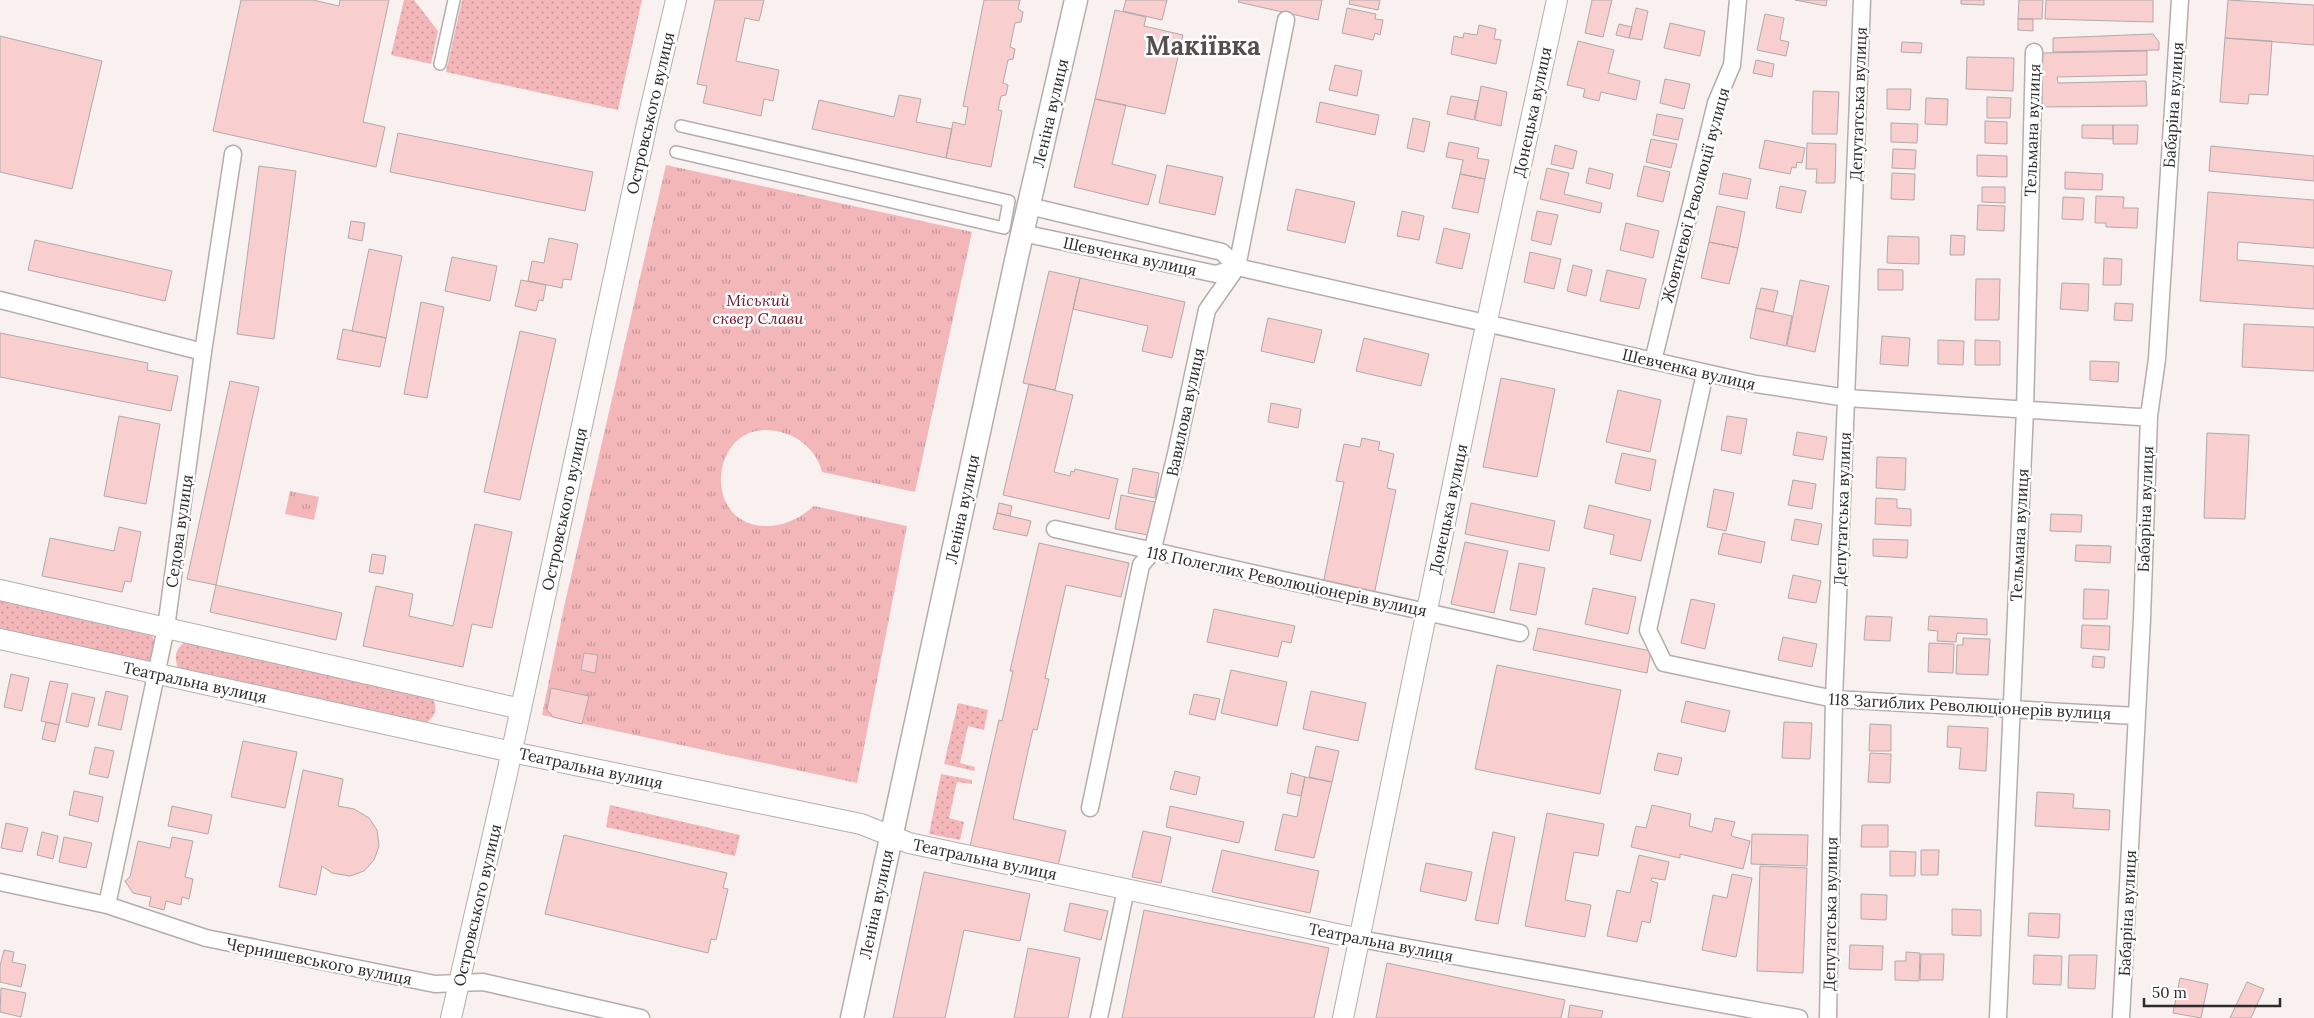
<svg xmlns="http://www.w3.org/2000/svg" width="2314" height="1018" viewBox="0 0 2314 1018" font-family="Lora,serif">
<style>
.grass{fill:url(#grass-dots)}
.park{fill:url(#park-tufts)}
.building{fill:#f8cecf;stroke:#b2a9aa}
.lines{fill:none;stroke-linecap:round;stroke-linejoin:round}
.pedestrian-casing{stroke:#b5adad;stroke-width:14}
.minor-casing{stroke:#b5adad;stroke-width:19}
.tertiary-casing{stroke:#b5adad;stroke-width:22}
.secondary-casing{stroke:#b5adad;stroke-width:25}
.pedestrian{stroke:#fff;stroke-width:11}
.minor{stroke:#fff;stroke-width:16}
.tertiary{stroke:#fff;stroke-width:20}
.secondary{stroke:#fff;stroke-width:22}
.labels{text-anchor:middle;stroke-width:5;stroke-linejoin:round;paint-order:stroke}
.street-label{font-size:16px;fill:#2e2b2b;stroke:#fff}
.park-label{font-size:16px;font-style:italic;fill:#6b1626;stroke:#fff}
.town-label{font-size:26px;font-weight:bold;fill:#564f4f;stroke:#fff}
</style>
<defs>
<pattern id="grass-dots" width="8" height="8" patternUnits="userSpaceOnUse" patternTransform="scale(1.25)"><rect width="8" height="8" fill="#f3b7ba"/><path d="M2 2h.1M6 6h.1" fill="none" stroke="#c59597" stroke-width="1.8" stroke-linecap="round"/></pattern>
<pattern id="park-tufts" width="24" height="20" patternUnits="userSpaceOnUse" patternTransform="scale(1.25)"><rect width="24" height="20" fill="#f3b7ba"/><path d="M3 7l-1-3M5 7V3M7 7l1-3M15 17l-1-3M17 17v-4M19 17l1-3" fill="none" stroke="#c59597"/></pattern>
</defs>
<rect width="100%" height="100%" fill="#f9f0f0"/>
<path class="grass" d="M404,0H414L438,31L431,64L391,55Z
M462,0H642L618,110L446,72Z
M0,599L150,633C160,647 157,658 142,665L0,633Z
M185,642L429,693C440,707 437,717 422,725L178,668C174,657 175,649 185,642Z
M958,703L988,710L984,730L968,726L960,763L975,767L974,771L944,764Z
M941,774L972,780V784L957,782L949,818L964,822L960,840L929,834Z
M610,805L740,835L735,856L606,827Z"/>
<path class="park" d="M666,165L972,232L915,492L822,472C819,456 803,439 787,434C711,407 696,526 766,526C785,526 800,518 814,506L907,526L857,783L542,715L564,607Z
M290,491L319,497L314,520L285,514Z"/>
<path class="building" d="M241,0H313L339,6L340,0H389L363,122L385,127L376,167L213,131Z
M715,0H764L759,21L745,18L736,61L779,70L773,101L764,99L761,116L703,103L707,86L697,84Z
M984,0H1020L1018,9L1023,12L1021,22L1015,23L1010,47L1015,49L1013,59L1008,60L1003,83L1008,85L1006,95L1001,96L998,110L1002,111L991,167L946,158L953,122L965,125L968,107L963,106Z
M1126,0H1167L1162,20L1123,11Z
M1239,0H1322L1318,20L1238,2Z
M1350,0H1380L1378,10L1349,4Z
M1592,0H1612L1603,37L1585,33Z
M1795,0H1827L1826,6Z
M1961,0H1984V5L1961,4Z
M2019,0H2043L2042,19H2018Z
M2046,0H2153V22L2045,19Z
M2228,0L2314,5V45L2225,38Z
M1347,8L1376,14L1375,19L1383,20L1380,35L1375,33L1373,40L1342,33Z
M1636,8L1648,11L1642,40L1629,38Z
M1115,10L1146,17L1144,26L1183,35L1165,114L1095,99Z
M1765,14L1784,18L1780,40L1789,42L1786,56L1757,50Z
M2018,19H2033V31L2018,30Z
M1670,23L1705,31L1700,56L1664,48Z
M1619,24L1632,27L1629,38L1616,35Z
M1479,25L1496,29L1494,39L1501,40L1496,64L1451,54L1454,36L1463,38L1464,33L1477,35Z
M2153,34L2159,42V50L2053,52V38Z
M0,36L102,61L72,189L0,172Z
M2225,38L2272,41L2268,95L2249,94L2248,104L2220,102Z
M1578,41L1614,50L1608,73L1640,81L1636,100L1601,92L1599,101L1583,97L1585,89L1567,85Z
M1902,42L1922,43L1921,53L1901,52Z
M2147,51V75L2057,77L2058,83L2146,81L2147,106L2042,107V53Z
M1967,57L2014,58L2013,91L1966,89Z
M1756,60L1774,64L1772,77L1753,73Z
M1335,65L1362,71L1357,96L1329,90Z
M1665,79L1690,84L1684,109L1660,103Z
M1481,86L1507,92L1501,126L1475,120Z
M1887,89H1911L1910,110L1887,109Z
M1813,91L1839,92L1837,134H1812Z
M899,95L921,99L916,122L952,129L946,158L812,129L819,100L894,117Z
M1451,96L1478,101L1474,120L1447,114Z
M1987,97L2011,98L2010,118H1987Z
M1926,98L1948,99L1947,125L1925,124Z
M1095,99L1126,105L1112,164L1156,175L1148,205L1074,187Z
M1320,102L1379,115L1375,135L1316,122Z
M1657,114L1683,119L1678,140L1653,135Z
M1413,118L1430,122L1424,152L1407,148Z
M1985,121L2007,122V144L1985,143Z
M1891,123L1918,124L1917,143L1891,142Z
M2082,125H2113V139L2082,138Z
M2113,125H2138L2137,144H2113Z
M398,133L593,172L585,211L390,172Z
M1651,139L1677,144L1671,168L1646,162Z
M1765,140L1805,148L1802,163L1797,162L1796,168L1792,167L1790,174L1759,168Z
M1449,142L1479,148L1477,158L1489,160L1485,179L1460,174L1463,160L1446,157Z
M1807,143L1836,144L1835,183H1816L1817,169H1806Z
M1555,145L1577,151L1573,169L1551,164Z
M2211,146L2314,156V181L2209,171Z
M1893,149L1916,150L1915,169L1892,168Z
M1977,155L2007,156V177L1977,176Z
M1167,165L1223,177L1215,215L1159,203Z
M259,166L296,171L274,339L237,334Z
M1644,166L1670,172L1663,202L1637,196Z
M1547,168L1569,173L1564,194L1602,203L1600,213L1540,199Z
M1589,168L1613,174L1610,189L1586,183Z
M2065,172L2103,174L2102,190L2065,189Z
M1723,173L1751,179L1747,199L1719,194Z
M1892,173L1915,174L1914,200L1891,199Z
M1460,174L1485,179L1478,213L1452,208Z
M1780,186L1806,191L1801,213L1776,208Z
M1982,187H2005V203L1982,202Z
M1296,189L1355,202L1345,243L1287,230Z
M2208,192L2314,200V248L2238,242L2237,260L2314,266V309L2200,301Z
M2096,196L2124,197L2123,208H2138L2137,228L2106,227V223H2095Z
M2063,197L2084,198L2083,220L2062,219Z
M1978,205L2005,206L2004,231L1977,230Z
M1717,206L1745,212L1738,248L1709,242Z
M1402,211L1424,216L1419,240L1397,236Z
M1537,211L1558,215L1551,245L1531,240Z
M351,221L365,223L362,241L348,238Z
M1626,223L1659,231L1653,258L1620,250Z
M1444,228L1470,234L1462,269L1436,263Z
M1951,235L1965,236L1964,255H1950Z
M1888,236L1919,237V264L1887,263Z
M549,238L578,244L571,280L563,279L562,288L528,281L532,261L544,263Z
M35,240L172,271L165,301L28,270Z
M1709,242L1738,248L1729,284L1701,278Z
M369,249L402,256L386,338L352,331Z
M1530,252L1561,259L1554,289L1524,282Z
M452,257L497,266L490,301L445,291Z
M2104,258L2122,259L2121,285H2103Z
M1573,265L1592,270L1586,296L1567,291Z
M1878,269L1903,270V290H1878Z
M1607,270L1646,279L1639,309L1600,301Z
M1049,271L1080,278L1055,390L1023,383Z
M1080,278L1185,302L1172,358L1142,351L1148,326L1073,309Z
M1976,279H2000L1999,320H1975Z
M521,280L546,285L543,301L539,300L536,311L515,306Z
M1800,280L1829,286L1815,352L1787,346Z
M2062,283L2089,284L2088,311L2060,309Z
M1761,288L1778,291L1773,312L1756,308Z
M421,302L444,307L427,398L404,394Z
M2115,303L2133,304L2132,321L2114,320Z
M1756,308L1792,316L1786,346L1750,338Z
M1268,318L1322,330L1314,363L1261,351Z
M2244,324L2314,327V371L2242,367Z
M343,329L386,338L380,367L337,359Z
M520,331L556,339L520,500L484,492Z
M0,333L148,363L147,370L178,376L171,411L0,377Z
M1882,336L1910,338L1908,366L1880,364Z
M1364,338L1429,354L1421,386L1356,371Z
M1938,340L1964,341L1963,365L1938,364Z
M1975,340L2000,341V365H1975Z
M2090,361L2119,362L2118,382L2090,380Z
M1501,378L1555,389L1537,477L1483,467Z
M230,381L259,387L216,585L187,579Z
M1029,384L1073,395L1054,472L1070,476L1071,471L1074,472L1075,469L1118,479L1109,519L1003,495Z
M1618,390L1661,400L1650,452L1606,442Z
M1271,403L1301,409L1298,428L1268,422Z
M119,416L160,424L146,504L104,496Z
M1727,416L1747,419L1741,454L1721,450Z
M1797,432L1827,437L1823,460L1793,455Z
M2207,433L2249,435L2245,519L2204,518Z
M1362,438L1380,442L1378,450L1394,454L1387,488L1396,490L1374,595L1323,584L1344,482L1336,481L1344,444L1360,447Z
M1622,453L1656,460L1650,491L1615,483Z
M1877,457L1906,458L1905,490L1876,488Z
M1133,468L1159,473L1155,498L1128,493Z
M1793,480L1816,484L1812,509L1788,505Z
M1714,489L1734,493L1726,531L1707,527Z
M1121,495L1155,502L1148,535L1115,529Z
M1876,498L1897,499V508L1911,509V526L1875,524Z
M999,503L1012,506L1010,516L997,513Z
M1471,503L1555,521L1549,551L1465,534Z
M1589,505L1651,520L1641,561L1610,554L1614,535L1584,528Z
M997,513L1031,521L1027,536L993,529Z
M2051,514L2082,515L2081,532L2050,531Z
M1795,519L1822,524L1818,545L1791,540Z
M475,524L512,532L492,628L472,624L463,667L363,646L376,586L413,594L409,616L453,626Z
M119,527L141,532L131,582L125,581L122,592L42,576L50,538L114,551Z
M1723,533L1765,542L1761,563L1718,554Z
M1873,539L1908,540L1907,558L1873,556Z
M1465,542L1508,551L1494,613L1451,604Z
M1039,543L1129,563L1121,597L1066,585L1045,678L1049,679L1037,730L1033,729L1013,819L1066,831L1058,866L970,846L999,720L1002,721L1013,671H1010Z
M2076,545L2111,546L2110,563L2075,561Z
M372,554L386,556L383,574L369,572Z
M1519,563L1545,568L1536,615L1510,610Z
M1793,575L1821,581L1816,603L1788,598Z
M216,585L342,613L336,640L210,612Z
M1593,588L1636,597L1628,634L1585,624Z
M2084,589L2109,590L2107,619H2083Z
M1691,599L1715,604L1705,649L1681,643Z
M1214,609L1295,626L1291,643L1282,641L1278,657L1207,642Z
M1866,616L1892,617L1890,641L1864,640Z
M1929,616L1987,619V635L1957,633L1956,642L1937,641L1938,631L1928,630Z
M2082,625L2110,626L2109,650L2081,648Z
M1538,628L1651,651L1647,673L1533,650Z
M1783,637L1817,644L1812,667L1778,660Z
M1963,638L1990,639L1988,675L1956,674L1957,645H1963Z
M1929,643L1954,644L1953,673L1928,672Z
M584,653L598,655L595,673L581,670Z
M2093,656L2105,657L2104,668L2092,667Z
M1497,665L1621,690L1600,794L1475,769Z
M1231,670L1287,682L1277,726L1221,713Z
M11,674L29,678L22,711L4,707Z
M50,681L68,684L59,725L41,721Z
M551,688L589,696L582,724L553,717L547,710Z
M106,691L128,696L121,730L98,725Z
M1311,691L1366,703L1358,741L1303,729Z
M72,693L95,698L88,727L66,722Z
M1194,694L1220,699L1215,720L1189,714Z
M1686,701L1730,711L1725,732L1681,722Z
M46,722L59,725L55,742L42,739Z
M1784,722L1812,723L1810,759L1782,758Z
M1870,724L1891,725V751H1869Z
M1948,726L1988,728L1986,771L1959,769L1961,748L1947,747Z
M243,741L297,752L285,808L231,797Z
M1316,746L1339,751L1332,782L1309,777Z
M95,747L114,751L108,778L89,774Z
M1658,753L1682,758L1678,775L1654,770Z
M1870,753L1891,754L1890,783L1868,782Z
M303,770L343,779L338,806L354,809L369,818L377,830L379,846L374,860L364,871L350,876L332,873L322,866L316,895L279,887Z
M1175,771L1200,777L1196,795L1170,789Z
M1291,773L1305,777L1301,796L1287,793Z
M1305,777L1332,782L1314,858L1275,850L1283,814L1297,817Z
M74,791L103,797L98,822L69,815Z
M2037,792L2074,794L2073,808L2110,810L2109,830L2035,826Z
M1652,805L1691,814L1689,826L1712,832L1715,818L1735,822L1731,836L1750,841L1743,869L1680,854V858L1631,847L1636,826L1646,828Z
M172,806L212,815L208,834L168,826Z
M1170,806L1244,822L1239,843L1166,827Z
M1547,813L1604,824L1598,856L1574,852L1565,900L1591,905L1585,937L1525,926Z
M6,823L28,828L22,852L1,848Z
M1862,825H1888V847H1861Z
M1143,831L1171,837L1161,883L1132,877Z
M42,832L58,836L53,859L37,855Z
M1493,832L1515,837L1498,924L1475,920Z
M1752,834L1808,835L1807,866L1751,864Z
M564,835L727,873L723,888L728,889L716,940L711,939L708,953L545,914Z
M64,837L92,843L86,868L59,862Z
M172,837L193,841L185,877L193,879L189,899L182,897L181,905L166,901L164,910L149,906L151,897L133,893L125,881L130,877L138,841L170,848Z
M1222,850L1319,871L1310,913L1212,892Z
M1921,850H1939L1938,875H1921Z
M1890,851L1916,852L1915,876H1890Z
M1639,855L1669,862L1665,880L1652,878L1651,881L1658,883L1650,923L1642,921L1637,942L1607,936L1617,890L1630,893Z
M1426,863L1472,872L1466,901L1420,891Z
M1760,866L1807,868L1803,973L1757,971Z
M924,872L1030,894L1020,941L964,930L945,1018H893Z
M1732,874L1752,878L1736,957L1702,950L1713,895L1727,898Z
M1861,894L1887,895L1886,920L1861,919Z
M1070,903L1108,911L1101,940L1064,931Z
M1952,909L1981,910V936L1952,935Z
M1144,910L1329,948L1314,1018H1122Z
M2029,913L2060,914L2059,938L2028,936Z
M1850,945L1883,946L1882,970L1849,969Z
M1028,948L1080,958L1068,1018H1014Z
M4,950L14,952L12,962L26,965L21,987L0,982V966Z
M1906,952L1920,953L1919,981L1895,980V961H1906Z
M1921,954H1944L1943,980H1920Z
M2034,955L2062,956L2061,985L2033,984Z
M2069,955H2097L2095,989L2068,988Z
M1387,963L1565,1000L1561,1018H1376Z
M2180,978L2208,984L2201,1018L2173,1013Z
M2247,982L2264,989L2251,1018H2230Z
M1,988L26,993L21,1017L0,1012Z
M1570,1005L1603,1011L1601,1018H1568Z"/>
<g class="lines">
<defs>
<path id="pedestrian" d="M440,64L454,0
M676,152L1004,228L1009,201L681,126"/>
<path id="minor" d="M1029,206L1222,252L1237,267L1756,384L1847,398L2139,417L2149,416
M1022,233L1216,274L1237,267
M0,300L203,352
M1653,361L1716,103L1732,65L1738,0
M1705,373L1648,630L1664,663L1834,699L2136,716
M1055,529L1520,633
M1090,808L1141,565L1152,552L1176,454L1207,310L1237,267L1286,20
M0,882L107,905L206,938L435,984L483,982L641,1018
M107,905L166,628L203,352L233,154
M1360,939L1799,1018
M1099,1018L1126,889
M1828,1018L1834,699L1862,0
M1998,1018L2025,410L2034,52
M2121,1018L2142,619L2149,416L2157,359L2180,0"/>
<path id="tertiary" d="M0,590L521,709
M0,639L512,752L861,824L909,843L1360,939
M451,1018L506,778L648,119L676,0
M1343,1018L1480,353L1557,0"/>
<path id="secondary" d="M852,1018L1017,256L1076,0"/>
</defs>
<use href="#pedestrian" class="pedestrian-casing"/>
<use href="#minor" class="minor-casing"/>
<use href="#tertiary" class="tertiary-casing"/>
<use href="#secondary" class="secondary-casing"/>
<use href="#pedestrian" class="pedestrian"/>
<use href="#minor" class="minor"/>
<use href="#tertiary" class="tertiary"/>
<use href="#secondary" class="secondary"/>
</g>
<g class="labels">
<g class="street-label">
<text transform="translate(1858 104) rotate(-88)" y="6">Депутатська вулиця</text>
<text transform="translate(2173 105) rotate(-86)" y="6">Бабаріна вулиця</text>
<text transform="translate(1532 112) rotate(-78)" y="6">Донецька вулиця</text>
<text transform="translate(650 113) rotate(-77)" y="6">Островського вулиця</text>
<text transform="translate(1050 113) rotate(-77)" y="6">Леніна вулиця</text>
<text transform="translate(2032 130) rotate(-88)" y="6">Тельмана вулиця</text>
<text transform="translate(1695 195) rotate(-75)" y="6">Жовтневої Революції вулиця</text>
<text transform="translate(1130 256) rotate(12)" y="6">Шевченка вулиця</text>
<text transform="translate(1689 369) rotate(13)" y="6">Шевченка вулиця</text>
<text transform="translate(1185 412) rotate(-78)" y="6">Вавилова вулиця</text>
<text transform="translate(564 509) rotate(-78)" y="6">Островського вулиця</text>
<text transform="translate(962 509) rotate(-78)" y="6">Леніна вулиця</text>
<text transform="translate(1448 509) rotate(-78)" y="6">Донецька вулиця</text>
<text transform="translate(1842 509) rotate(-88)" y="6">Депутатська вулиця</text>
<text transform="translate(2145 509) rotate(-88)" y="6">Бабаріна вулиця</text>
<text transform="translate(179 531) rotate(-82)" y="6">Седова вулиця</text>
<text transform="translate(2019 535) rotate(-87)" y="6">Тельмана вулиця</text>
<text transform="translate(1287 581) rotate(12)" y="6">118 Полеглих Революціонерів вулиця</text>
<text transform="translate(195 682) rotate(12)" y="6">Театральна вулиця</text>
<text transform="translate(1970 706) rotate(3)" y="6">118 Загиблих Революціонерів вулиця</text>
<text transform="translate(591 768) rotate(12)" y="6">Театральна вулиця</text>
<text transform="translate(985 859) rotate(12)" y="6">Театральна вулиця</text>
<text transform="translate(876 904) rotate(-78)" y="6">Леніна вулиця</text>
<text transform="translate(477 905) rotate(-77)" y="6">Островського вулиця</text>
<text transform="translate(2127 913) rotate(-87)" y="6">Бабаріна вулиця</text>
<text transform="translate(1830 914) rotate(-89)" y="6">Депутатська вулиця</text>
<text transform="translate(1381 942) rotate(11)" y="6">Театральна вулиця</text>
<text transform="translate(319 961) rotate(11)" y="6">Чернишевського вулиця</text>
</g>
<g class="park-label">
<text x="758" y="306">Міський<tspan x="758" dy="18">сквер Слави</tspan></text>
</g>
<g class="town-label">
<text x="1203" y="55">Макіївка</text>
</g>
</g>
<path d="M2144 998v8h136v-8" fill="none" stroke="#2e2b2b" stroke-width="2.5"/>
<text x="2152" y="998" font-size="15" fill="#2e2b2b" stroke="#ffffff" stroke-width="4" paint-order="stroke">50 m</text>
</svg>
